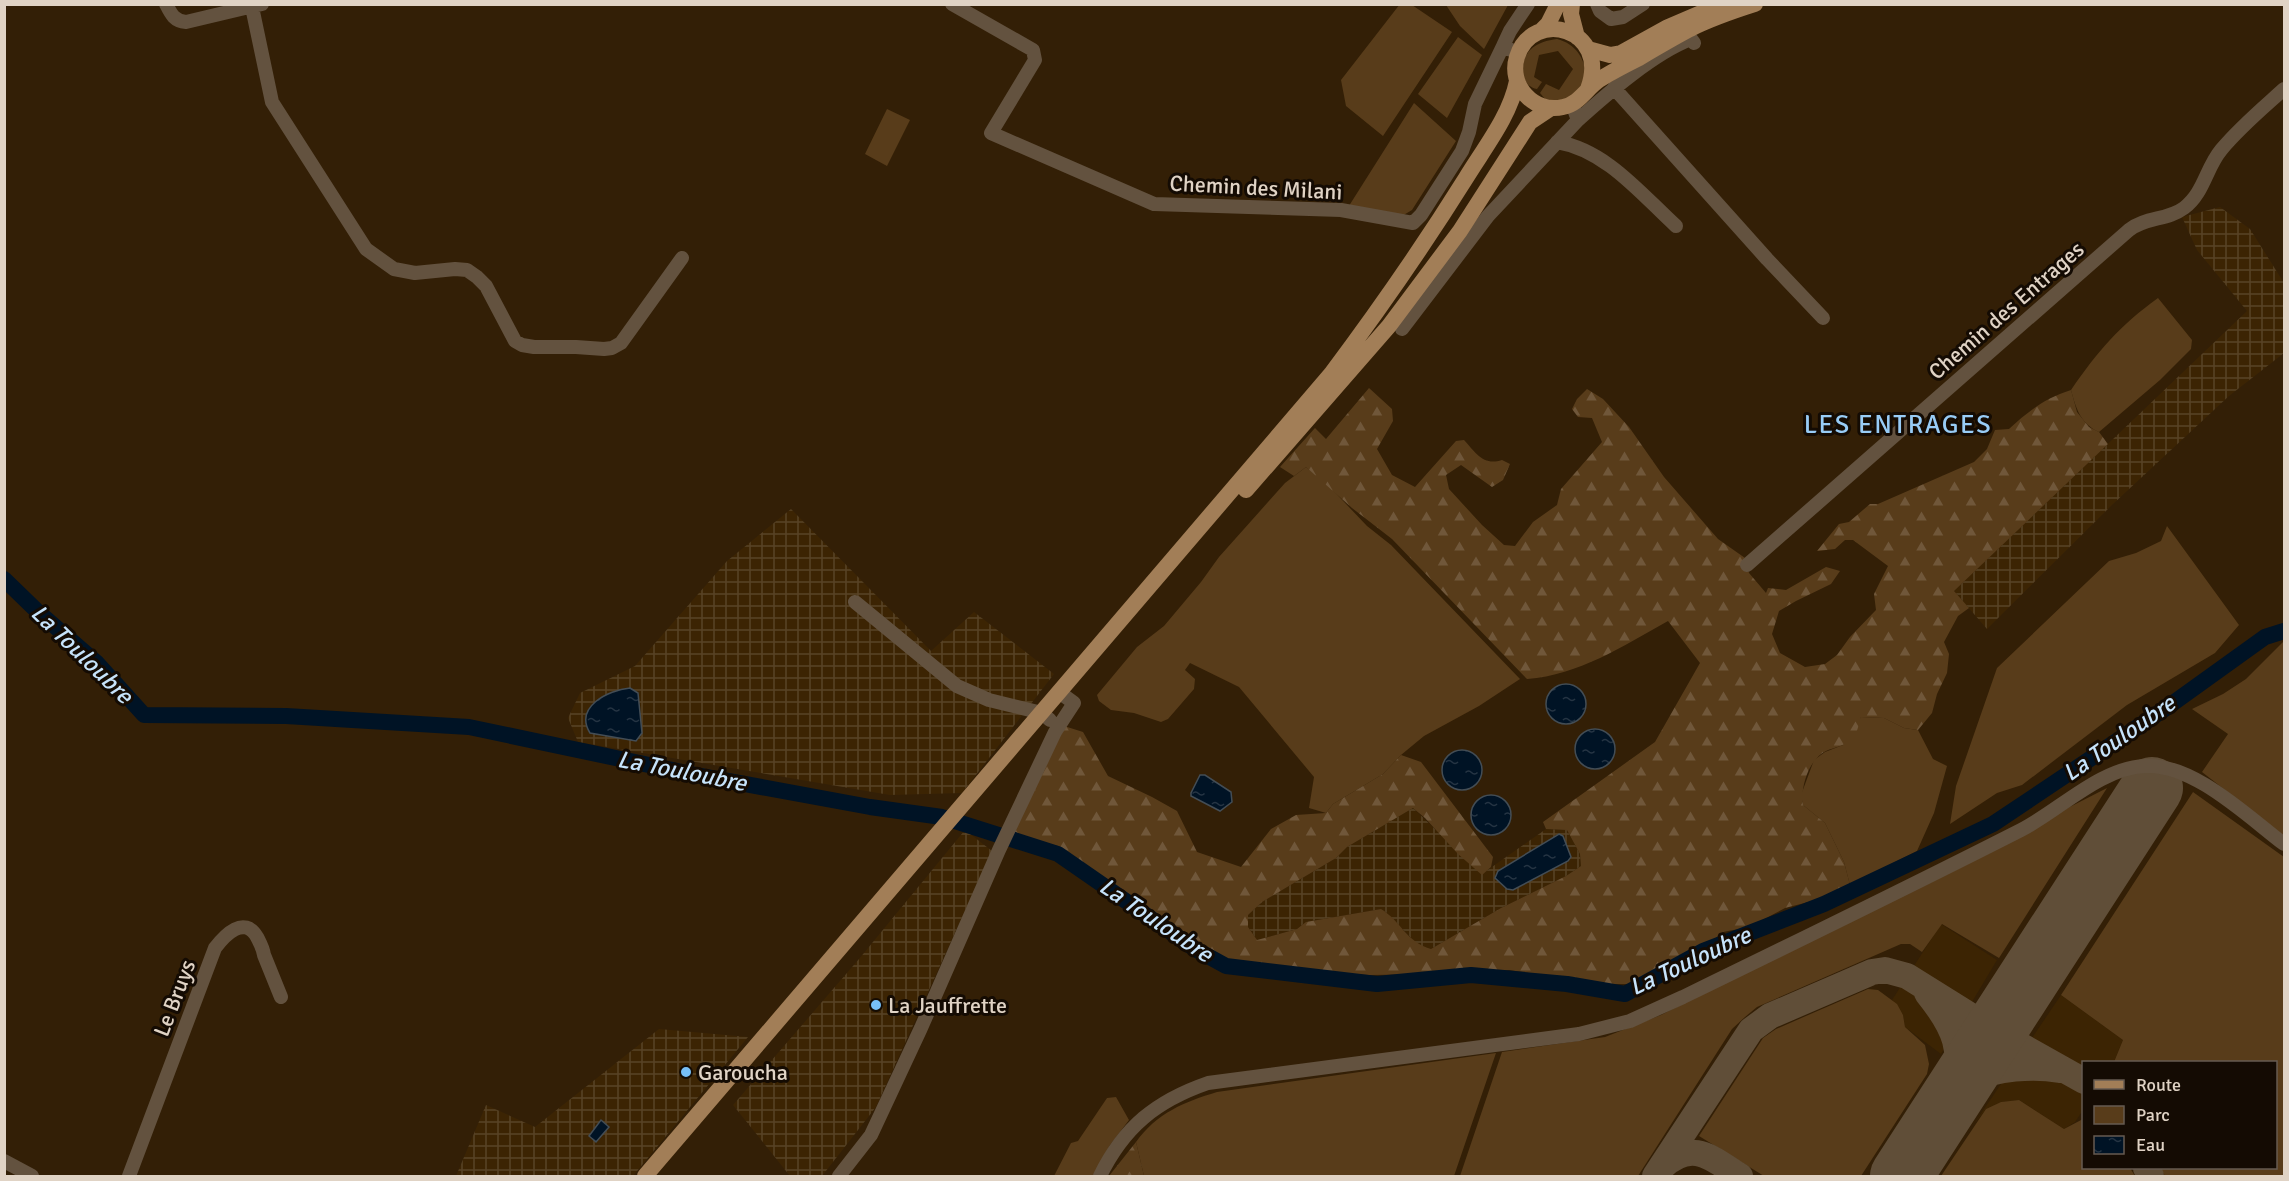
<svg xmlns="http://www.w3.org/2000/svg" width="2289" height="1181" viewBox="0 0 2289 1181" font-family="Signika,sans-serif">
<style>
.built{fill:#3c2403}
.industrial{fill:url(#industrial-grid)}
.green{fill:#583c1a}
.forest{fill:url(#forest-firs)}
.water{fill:url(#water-ripples);stroke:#434d55;stroke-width:1.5}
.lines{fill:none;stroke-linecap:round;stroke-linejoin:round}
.river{stroke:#001325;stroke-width:16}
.taxiway{stroke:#604e38;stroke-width:26}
.runway{stroke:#604e38;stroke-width:62}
.minor{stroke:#63523f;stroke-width:14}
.major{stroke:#a27e57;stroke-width:16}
.poi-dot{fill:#77bff7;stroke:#140b03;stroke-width:2}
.labels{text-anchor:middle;stroke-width:6;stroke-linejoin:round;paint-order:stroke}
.street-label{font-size:22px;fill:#e0d3c5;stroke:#140b03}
.poi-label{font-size:22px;fill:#e0d3c5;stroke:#140b03;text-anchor:start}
.water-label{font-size:24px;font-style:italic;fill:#c6e3fb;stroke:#140b03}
.quarter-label{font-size:26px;letter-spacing:1.5px;fill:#98ccf6;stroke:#140b03}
</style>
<defs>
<pattern id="industrial-grid" width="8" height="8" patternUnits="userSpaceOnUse" patternTransform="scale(1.5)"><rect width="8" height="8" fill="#3c2403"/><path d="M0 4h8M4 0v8" fill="none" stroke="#584326"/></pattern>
<pattern id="forest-firs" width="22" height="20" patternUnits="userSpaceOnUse" patternTransform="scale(1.5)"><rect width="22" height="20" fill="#583c1a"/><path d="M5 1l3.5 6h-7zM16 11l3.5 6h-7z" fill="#70573a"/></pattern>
<pattern id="water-ripples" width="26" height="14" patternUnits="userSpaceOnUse" patternTransform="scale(1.5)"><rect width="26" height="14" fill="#001325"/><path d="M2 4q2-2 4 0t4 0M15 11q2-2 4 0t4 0" fill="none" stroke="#253443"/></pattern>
</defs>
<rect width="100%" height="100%" fill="#331f06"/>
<path class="built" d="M1941,924L1997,960L1941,1054L1905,1027L1903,1015L1892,1000Z
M2061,995L2123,1040L2114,1062H2084L2083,1110L2075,1122L2064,1129L2019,1100L2001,1102L1986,1109L1974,1124Z"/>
<path class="industrial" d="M2220,207L2250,229L2284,283V353L2229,396L2113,504L1987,629L1954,591L2247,311L2197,250L2182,217Z
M791,509L931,651L974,612L1054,674L962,793L890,795L578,742L568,718L580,693L635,666L727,561Z
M1413,808L1482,874L1546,829L1567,830L1580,854L1581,866L1566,876L1501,908L1431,949L1418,945L1387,913L1381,909L1306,922L1297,929L1257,940L1248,927V915L1262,902L1336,858L1347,847Z
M965,830L992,851L876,1107L822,1176H790L733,1105L859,959Z
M659,1029L748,1037L633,1176H456L486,1105L535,1127Z"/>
<path class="green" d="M1400,4L1412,5L1452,32L1383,136L1346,106L1341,80Z
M1446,5H1508L1484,49L1460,26Z
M1458,37L1482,55L1447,118L1418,94Z
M1557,39C1590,47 1596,91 1564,100C1559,102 1550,100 1545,99L1540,93L1546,84L1559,90L1573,69L1558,51L1539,55L1534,77L1542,82L1537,89C1519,86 1520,60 1530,50C1537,43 1548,40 1557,39Z
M1414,103L1456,141L1412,210L1402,216L1347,209Z
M887,109L910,120L887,166L865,154Z
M2158,298L2192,340L2191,349L2160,380L2099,432C2081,424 2076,409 2071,390C2098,351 2119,326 2158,298Z
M1306,467L1328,485L1367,526L1391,545L1520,679L1479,706L1424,736L1401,755L1383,774L1333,804L1326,813L1309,808L1314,777L1239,687L1190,663L1185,670L1195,679L1194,689L1168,719L1161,722L1134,713L1111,710L1099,701L1097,695L1137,647L1164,626L1201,582L1219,557L1285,483Z
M2167,526L2239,625L2215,653L2127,705L2022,785L1997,793L1950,824L1956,786L1997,668L2109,561L2136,553L2161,541Z
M2284,641V836L2202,772L2228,734L2192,709L2223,694L2246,679Z
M1861,717L1884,718L1904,728L1918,730L1933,759L1947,766L1934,813L1917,851L1850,885L1844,862L1825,823L1803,805L1801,795L1814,760L1825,752L1843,745Z
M2107,788L1999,958L1942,924L1922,952L1910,944H1901L1757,1007L1745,1017L1732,1029L1638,1176H1460L1502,1052L1605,1037L1661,1015Z
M2193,792L2284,857V1176H2165L2160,1168H2276V1062H2114L2123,1040L2061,995Z
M1868,989L1878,990L1897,1004L1903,1015L1905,1027L1925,1045L1929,1064L1927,1074L1861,1176H1764L1699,1136L1763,1038L1776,1029Z
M1496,1053L1454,1176H1144L1136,1142C1157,1113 1184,1102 1217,1092Z
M1116,1097L1129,1120L1110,1145L1093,1176H1054L1071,1143L1078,1141L1107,1098Z
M2019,1100L2064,1129L2083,1119L2084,1168H2130L2135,1176H1941L1986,1109L2001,1102Z"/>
<path class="forest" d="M1369,388L1392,409L1393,421L1377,449L1392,475L1415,487L1456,441L1464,440C1476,453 1483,466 1502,460L1510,464L1503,480L1492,487L1461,465L1446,475L1449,489L1482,525L1504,545L1515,546L1533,522L1557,505L1561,489L1602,442L1592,418L1578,417L1572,409L1577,399L1587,389L1603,399L1629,427L1664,477L1718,539L1745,558L1749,573L1766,593L1768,588L1786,590L1826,567L1840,571L1831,584L1796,601L1779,611L1772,634L1780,653L1805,667L1825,664L1837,655L1850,637L1876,610L1874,594L1888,566L1853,540H1845L1835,549L1817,551L1839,524L1849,522L1870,504H1878L1974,462L1987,449L1995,430L2009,429C2029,411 2045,398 2071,390L2077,412L2089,427L2099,432L2108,444L1954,591L1969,608L1958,616L1944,642L1949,654L1947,673L1937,694L1932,713L1918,730L1904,728L1884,718L1861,717C1859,724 1857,734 1852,739C1845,746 1835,747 1826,751C1809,759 1800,787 1803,805L1825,823L1844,862L1850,885L1820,899L1785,908L1749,927L1723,932L1710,943L1628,984H1604L1509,970L1437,974L1369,975L1288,971L1221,959L1144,909L1115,886L1058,846L1012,835L1064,726L1083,732L1108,776L1152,797L1177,811L1197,852L1241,867L1271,829L1296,815L1326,813L1333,804L1383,774L1401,755L1421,762L1493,857L1491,867L1482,875L1458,854L1425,818L1413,808L1347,847L1336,858L1262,902L1248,915V927L1257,940L1297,929L1306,922L1381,909C1401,921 1406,942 1431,949L1501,908L1566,876L1581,866L1580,854L1567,830L1546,829L1543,822L1655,742L1700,663L1668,621C1623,646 1579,675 1527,679L1392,539L1352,508L1306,467L1294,476L1280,467L1315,428L1326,439Z
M1136,1142L1144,1176H1109Z"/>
<path class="water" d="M1546 704a20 20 0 1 1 40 0a20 20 0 1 1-40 0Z
M630,688L638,693L642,733L636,741L590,733C574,707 608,690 630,688Z
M1575 749a20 20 0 1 1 40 0a20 20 0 1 1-40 0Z
M1442 770a20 20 0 1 1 40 0a20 20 0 1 1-40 0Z
M1200,775H1205L1231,792L1232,802L1220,811L1191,796V793Z
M1471 815a20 20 0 1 1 40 0a20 20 0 1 1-40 0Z
M1559,834L1563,836L1571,857L1568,861L1513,890L1507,889L1495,878L1498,871Z
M601,1120L609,1127L596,1142L589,1136Z"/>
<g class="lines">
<path class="river" d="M4,579L36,610L97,663L144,715L286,716L469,727L696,775L870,807L942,817L1058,854L1195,949L1226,966L1377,984L1471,975L1567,984L1625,994L1703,951L1824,904L1993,824L2169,706L2265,637L2284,631"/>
<path class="taxiway" d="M1927,993C1956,1029 1964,1050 1953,1095
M1953,1095C1959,1090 1965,1084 1971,1080C1996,1068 2033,1065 2060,1070
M1662,1167C1693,1139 1711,1158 1740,1176
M2146,1168L2151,1176
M1655,1176L1751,1030L1770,1016L1872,972L1885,970L1907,976L1995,1031L2084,1081"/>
<path class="runway" d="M1901,1176L2152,788"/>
<path class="minor" d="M166,4C171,14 174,21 186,22L262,4
M952,4L1033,50L1035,60L991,133L1154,204L1341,210L1413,223L1421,215L1462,151L1469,132L1475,104L1503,46
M1597,4L1600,11L1611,19L1623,17L1643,4
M252,7L272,102L366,249L394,269L415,273L455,269L467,270L477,277L486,286L515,341L522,345L534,347H576L604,349L612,348L621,343L682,258
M1511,50L1503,46L1510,31L1528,4
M1614,88L1767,259L1823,318
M1578,120C1608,93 1654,53 1691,39L1694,43
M1557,142C1606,150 1641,194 1676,226
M1402,329L1488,216L1578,120L1572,104
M1747,565L2129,230C2145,217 2168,220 2184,208C2204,193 2206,168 2221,150C2240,127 2263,108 2284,89
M855,602L957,686L989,700L1042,713L1050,720
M4,1161L32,1176
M129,1176L215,948C225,935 244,915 257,937C260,943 263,948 264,955L281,997
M839,1176L871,1135L921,1028L999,850L1055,732L1074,703L1059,692
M1100,1176C1124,1127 1156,1101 1208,1083L1579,1034L1630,1021L1683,997C1796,942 1909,887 2021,830C2060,810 2100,768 2145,766C2193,763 2247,816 2284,844"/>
<path class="major" d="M1572,4L1571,14L1577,37
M1541,31L1548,24L1558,4
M1588,49L1610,55L1621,53L1668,27L1722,4
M1588,89C1611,28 1532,7 1517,57C1508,85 1534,114 1563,107C1579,104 1586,89 1599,80C1611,72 1625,65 1639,58C1656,48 1673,38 1690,29C1710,19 1733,11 1755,4
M1246,490L1389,326L1460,231L1530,122L1551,108
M645,1176L1331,374C1379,310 1424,245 1466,178C1485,147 1510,116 1517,81"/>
</g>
<g class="poi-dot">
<circle cx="876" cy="1005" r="6"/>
<circle cx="686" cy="1072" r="6"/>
</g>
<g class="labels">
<g class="street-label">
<text transform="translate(1256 187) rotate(3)" y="8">Chemin des Milani</text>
<text transform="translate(2006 310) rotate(-41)" y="8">Chemin des Entrages</text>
<text transform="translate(174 998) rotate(-69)" y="8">Le Bruys</text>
</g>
<g class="poi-label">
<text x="888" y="1013">La Jauffrette</text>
<text x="698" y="1080">Garoucha</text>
</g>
<g class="water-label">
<text transform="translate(82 654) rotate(44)" y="8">La Touloubre</text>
<text transform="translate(2119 738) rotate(-35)" y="8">La Touloubre</text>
<text transform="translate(682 771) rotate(11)" y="8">La Touloubre</text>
<text transform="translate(1156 920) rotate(34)" y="8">La Touloubre</text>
<text transform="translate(1690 961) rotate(-25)" y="8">La Touloubre</text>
</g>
<g class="quarter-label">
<text x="1898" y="433">LES ENTRAGES</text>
</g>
</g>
<rect width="2289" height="1181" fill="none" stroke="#e0d3c5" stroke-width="12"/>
<rect x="2082" y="1061" width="195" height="108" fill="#140b03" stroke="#665b51" stroke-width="1.5"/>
<rect x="2094" y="1080" width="30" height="9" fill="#a27e57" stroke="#665b51" stroke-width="1.5"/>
<text x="2136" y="1091" font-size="18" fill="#e0d3c5">Route</text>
<rect x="2094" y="1106" width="30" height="18" fill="#583c1a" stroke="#665b51" stroke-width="1.5"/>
<text x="2136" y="1121" font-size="18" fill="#e0d3c5">Parc</text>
<rect x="2094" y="1136" width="30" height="18" fill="url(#water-ripples)" stroke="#665b51" stroke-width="1.5"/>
<text x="2136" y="1151" font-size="18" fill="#e0d3c5">Eau</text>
</svg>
